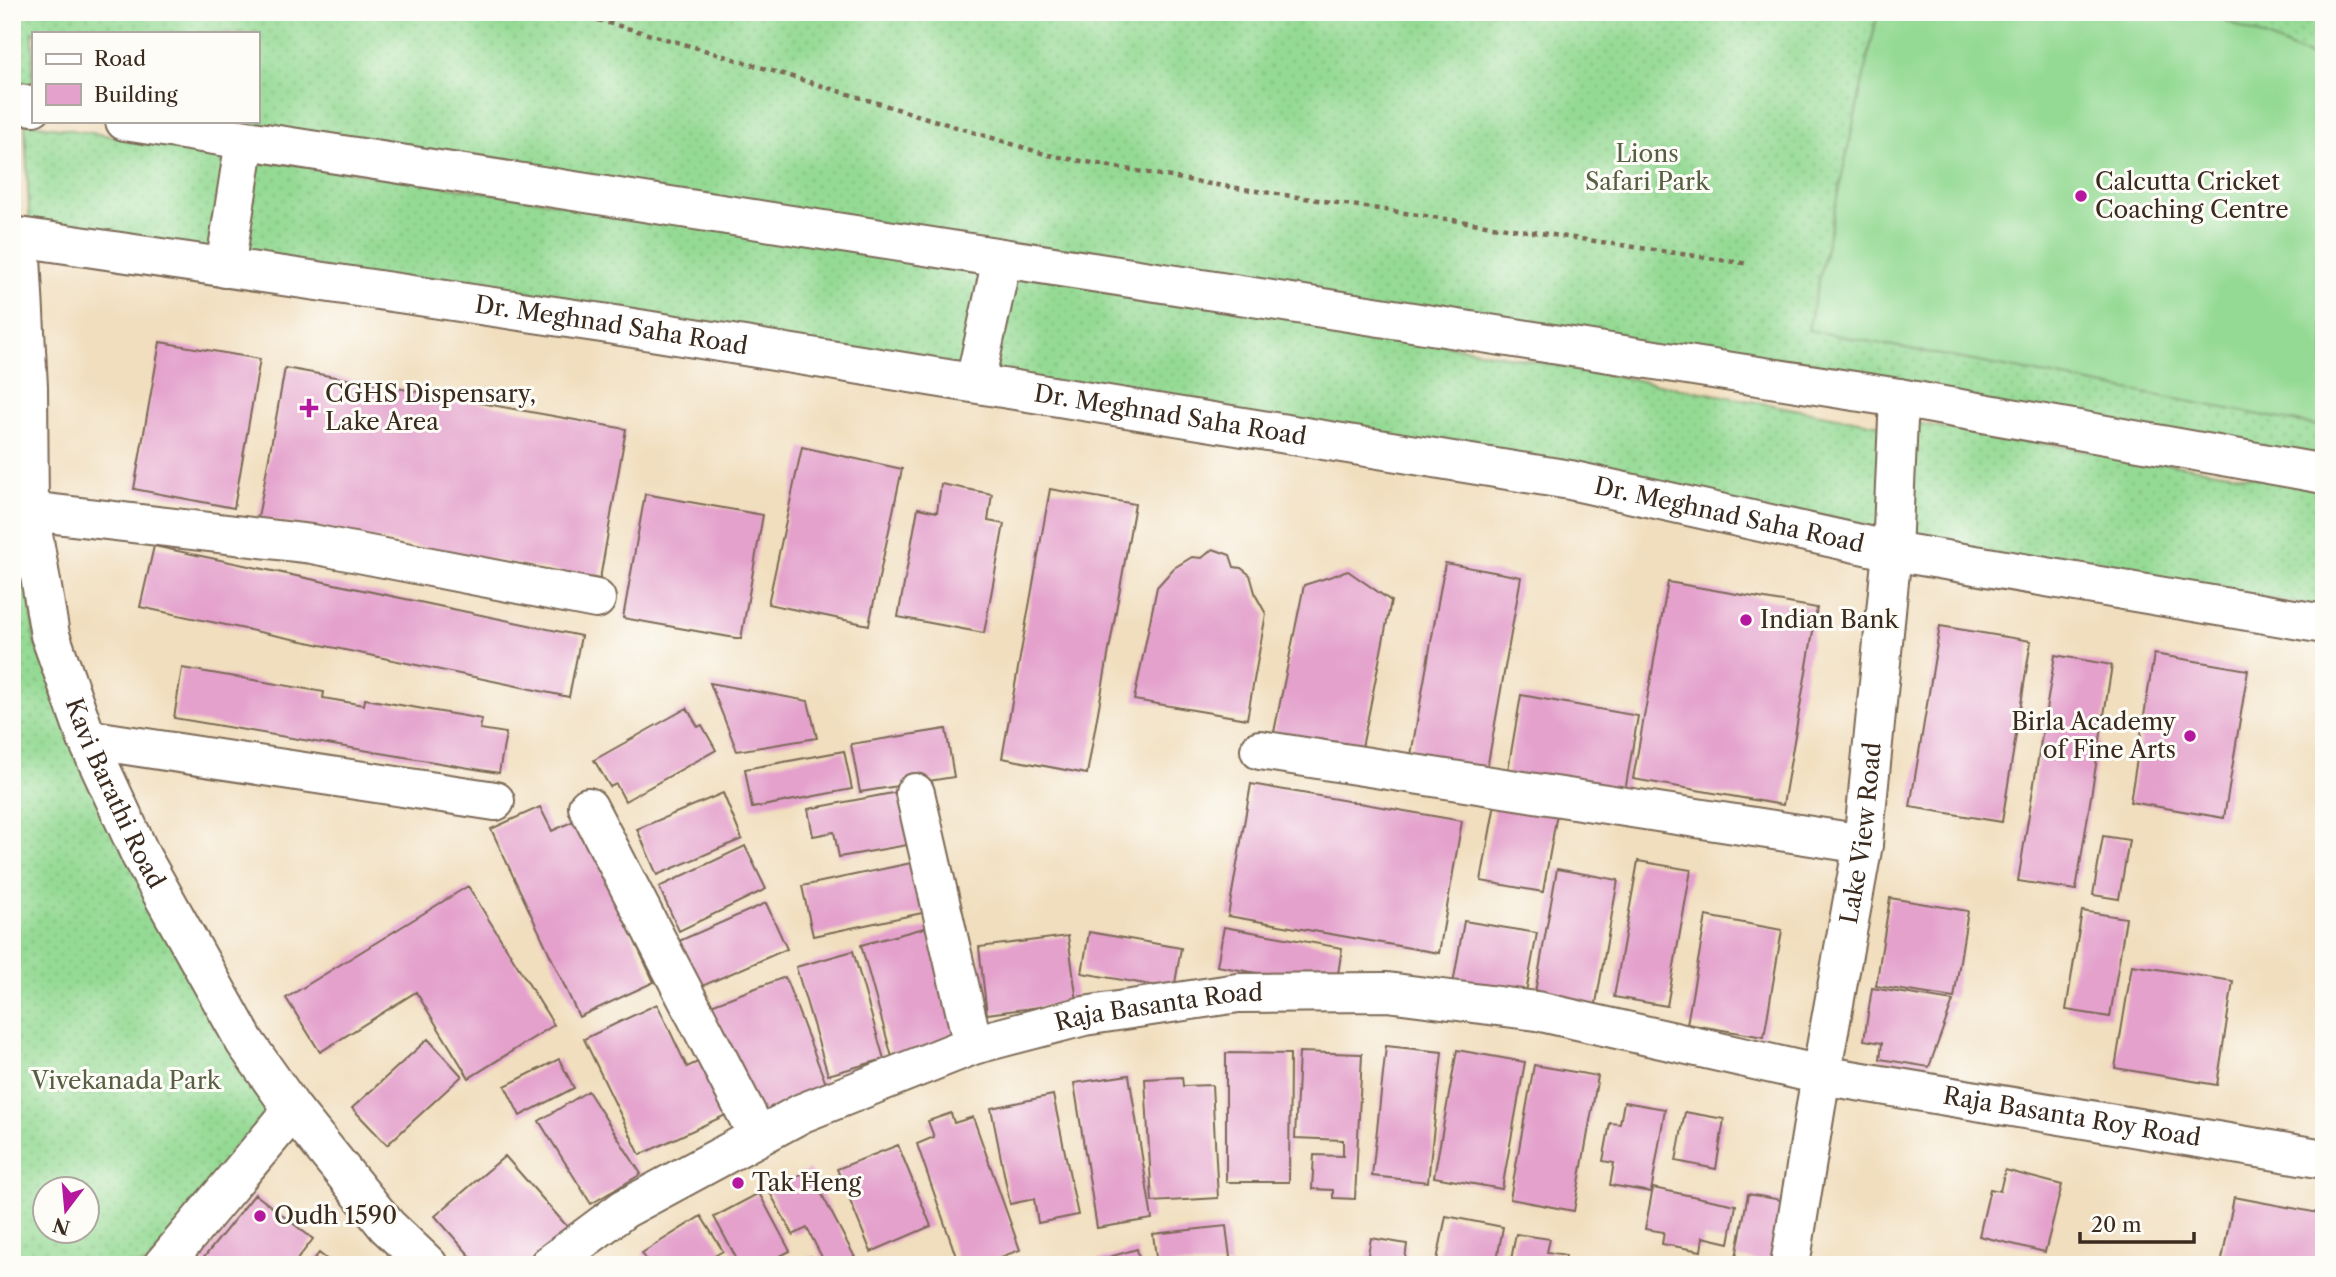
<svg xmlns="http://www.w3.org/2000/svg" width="2336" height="1277" viewBox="0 0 2336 1277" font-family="'Libre Caslon Text',serif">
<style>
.grass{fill:url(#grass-dots);stroke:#688259;stroke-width:2;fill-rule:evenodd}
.garden{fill:#95da94;stroke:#688259;stroke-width:2}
.building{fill:#e4a1cc}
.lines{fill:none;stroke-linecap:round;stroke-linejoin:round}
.minor-casing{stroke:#7b6956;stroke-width:42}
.path{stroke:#7b6956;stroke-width:4.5;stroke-dasharray:5 5;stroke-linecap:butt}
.minor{stroke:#fff;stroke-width:38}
.poi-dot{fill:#b5179e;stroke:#fdfcf7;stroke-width:2.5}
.labels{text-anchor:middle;stroke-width:6;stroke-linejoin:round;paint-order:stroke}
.park-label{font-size:24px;fill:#565f41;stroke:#fdfcf7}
.poi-label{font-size:24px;fill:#3b2a1e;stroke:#fdfcf7;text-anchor:start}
.street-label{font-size:24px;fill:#3b2a1e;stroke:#fdfcf7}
</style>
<defs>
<pattern id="grass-dots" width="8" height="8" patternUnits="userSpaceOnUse" patternTransform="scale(1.75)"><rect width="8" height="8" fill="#95da94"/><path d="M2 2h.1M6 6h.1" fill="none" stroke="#81bb7f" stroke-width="1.8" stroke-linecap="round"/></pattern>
</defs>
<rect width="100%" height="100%" fill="#fdfcf7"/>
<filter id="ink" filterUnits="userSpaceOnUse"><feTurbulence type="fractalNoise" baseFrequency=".0143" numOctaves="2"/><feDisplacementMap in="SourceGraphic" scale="14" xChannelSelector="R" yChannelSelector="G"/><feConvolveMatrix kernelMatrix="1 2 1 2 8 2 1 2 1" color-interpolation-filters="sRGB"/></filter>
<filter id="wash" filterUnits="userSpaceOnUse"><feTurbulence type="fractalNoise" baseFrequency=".00686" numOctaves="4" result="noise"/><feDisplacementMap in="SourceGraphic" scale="28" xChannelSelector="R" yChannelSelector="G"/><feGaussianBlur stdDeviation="1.57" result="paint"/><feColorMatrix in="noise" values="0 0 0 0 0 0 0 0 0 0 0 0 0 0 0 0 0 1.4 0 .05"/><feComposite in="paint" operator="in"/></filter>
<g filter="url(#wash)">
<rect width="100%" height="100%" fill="#f1debe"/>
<path class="grass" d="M12,12H2324V470L153,121H257V33H33V102L12,99Z
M25,123L1202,300L1886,426L1882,532L30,233Z
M1908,422L2324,488V608L1904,539Z
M12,423L35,645L275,1113L148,1265H12ZM46,1190H88V1232H46Z"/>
<path class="garden" d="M1878,12H2205L2324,62V427L1808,330Z"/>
<g id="blocks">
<path class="building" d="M160,342L260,359L234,508L134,489Z
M285,368L626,429L600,579L258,518Z
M802,447L902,469L869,625L768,604Z
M941,484L992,494L988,521L1004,524L984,633L898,617L918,508L937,512Z
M1050,489L1135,504L1087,774L1002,758Z
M645,494L763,515L741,639L623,618Z
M154,546L581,636L569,697L140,607Z
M1213,549L1230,555L1234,567L1241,568L1250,575L1256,596L1266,614L1247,719L1134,700L1157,587L1174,568L1192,557L1202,558Z
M1445,563L1521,577L1487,769L1411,755Z
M1348,571L1391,601L1360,758L1272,742L1304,585Z
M1668,582L1817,608L1783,805L1633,779Z
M1940,626L2031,641L2002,822L1910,807Z
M2154,654L2248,670L2224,818L2130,802Z
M2055,655L2112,665L2076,890L2018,881Z
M182,668L324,692L323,698L364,705L365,699L482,719L480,729L506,733L499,773L174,718Z
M710,683L808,701L817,738L737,751Z
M1521,695L1638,716L1624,797L1507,776Z
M687,708L698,727L702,725L716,750L625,801L616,784L610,787L594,760Z
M946,729L954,777L860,792L851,744Z
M844,751L852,789L752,808L745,769Z
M1251,784L1462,821L1439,953L1228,916Z
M903,791L913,844L839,857L834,832L813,836L808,809Z
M723,793L742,839L657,875L637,829Z
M1496,798L1558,808L1543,892L1481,881Z
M540,807L552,831L578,819L654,982L579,1017L491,829Z
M2103,836L2129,840L2119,899L2093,895Z
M745,846L766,889L679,931L659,887Z
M1638,861L1691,870L1667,1006L1614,997Z
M916,862L927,912L813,936L802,886Z
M1557,869L1618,880L1595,1009L1534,998Z
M468,886L554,1025L469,1078L416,992L320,1052L286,998Z
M1890,898L1968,911L1954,998L1876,986Z
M766,903L787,949L700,987L679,941Z
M2082,911L2126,918L2110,1017L2066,1010Z
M1706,916L1782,930L1764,1037L1687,1024Z
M1464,921L1537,933L1524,1003L1452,990Z
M928,927L959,1038L892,1057L861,945Z
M1224,927L1342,948L1336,987L1217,966Z
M1089,932L1181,948L1174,989L1082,973Z
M1068,936L1077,1002L987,1014L979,947Z
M853,951L884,1059L828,1075L796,967Z
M2132,965L2233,981L2217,1085L2115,1068Z
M785,977L828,1089L755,1117L711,1005Z
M1872,988L1953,1001L1929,1067L1880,1059L1882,1043L1864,1040Z
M657,1004L687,1067L702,1060L728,1114L640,1155L584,1039Z
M428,1039L462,1076L387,1145L352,1108Z
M1386,1046L1442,1052L1428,1182L1372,1176Z
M1457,1050L1525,1062L1502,1189L1434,1177Z
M1299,1052L1362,1054L1355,1199L1333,1198V1190L1312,1189L1314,1155L1343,1156V1140L1295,1138Z
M1226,1053L1290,1054L1289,1182H1226Z
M559,1059L574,1088L520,1116L505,1086Z
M1534,1065L1598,1076L1574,1211L1510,1199Z
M1129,1075L1152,1219L1097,1228L1074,1083Z
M1182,1077L1183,1086L1212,1085L1218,1198L1152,1202L1145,1079Z
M588,1091L641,1174L591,1204L539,1121Z
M1053,1095L1078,1215L1038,1223L1034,1199L1010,1204L991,1108Z
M1624,1102L1665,1109L1651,1192L1610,1185L1614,1163L1603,1161L1610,1123L1620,1124Z
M1685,1112L1724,1119L1716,1169L1676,1161Z
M951,1113L954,1123L973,1117L1020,1250L978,1265H959L917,1144L934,1137L928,1121Z
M898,1145L931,1226L871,1252L837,1169Z
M505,1156L572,1232L534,1265H478L435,1216Z
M809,1170L859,1265H826L807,1228L793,1235L769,1191Z
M2005,1170L2062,1185L2045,1252L1979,1236L1990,1189L2000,1191Z
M1653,1188L1736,1205L1729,1243L1703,1237L1701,1251L1662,1244L1664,1232L1645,1229Z
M759,1193L790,1251L763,1265H740L714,1217Z
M255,1194L313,1239L293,1265H206L201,1261Z
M1748,1194L1798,1203L1780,1265L1736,1257Z
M2234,1197L2324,1214V1265H2221Z
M701,1216L723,1251L706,1261L708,1265H650L642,1253Z
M1446,1216L1503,1227L1496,1265H1436Z
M1226,1226L1231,1265H1157L1153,1234Z
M1516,1234L1550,1239L1547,1252L1566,1255L1564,1265H1510Z
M1371,1238L1407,1244L1405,1260L1414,1262V1265H1366Z
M1137,1249L1141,1265H1085V1264Z
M319,1253L334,1265H310Z
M811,1256L816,1265H794Z"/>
</g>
</g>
<g filter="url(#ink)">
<use href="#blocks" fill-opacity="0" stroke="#7b6956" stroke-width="2"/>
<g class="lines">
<defs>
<g id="minor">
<path d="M12,103L33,106"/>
<path d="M125,121L1899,398L2324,474"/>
<path id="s1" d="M12,236L602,323L1570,480L1892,551L2324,624"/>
<path id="s2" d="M20,238L28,387L29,511L50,635L87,739L141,856L245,1042L293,1110L387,1226L428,1265"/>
<path d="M225,268L245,140"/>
<path d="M975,382L1002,259"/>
<path d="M29,511L312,544L596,599"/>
<path d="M87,739L495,801"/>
<path d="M1260,750L1863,844"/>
<path d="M915,793L973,1045"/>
<path d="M588,807L758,1136"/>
<path d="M163,1265L293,1110"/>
<path id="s3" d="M549,1265L624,1209L802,1113L973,1045L1084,1016L1238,993L1387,992L1537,1011L1821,1075L2324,1159"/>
<path id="s4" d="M1790,1265L1821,1075L1863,844L1892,551L1899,398"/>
</g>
</defs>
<use href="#minor" class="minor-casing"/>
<path class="path" d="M569,12L691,46L1048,155L1210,184L1749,264"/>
<use href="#minor" class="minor"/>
</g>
</g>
<g class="poi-dot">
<circle cx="2081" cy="196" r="7"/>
<path d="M305.5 397.5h7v7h7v7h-7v7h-7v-7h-7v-7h7z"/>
<circle cx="1746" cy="620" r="7"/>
<circle cx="2190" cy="736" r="7"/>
<circle cx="738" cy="1183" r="7"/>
<circle cx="260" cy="1216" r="7"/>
</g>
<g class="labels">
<g class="park-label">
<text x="1647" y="162">Lions<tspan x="1647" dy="28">Safari Park</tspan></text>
<text x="126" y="1089">Vivekanada Park</text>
</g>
<g class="poi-label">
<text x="2095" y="190">Calcutta Cricket<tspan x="2095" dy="28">Coaching Centre</tspan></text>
<text x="325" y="402">CGHS Dispensary,<tspan x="325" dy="28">Lake Area</tspan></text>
<text x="1760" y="628">Indian Bank</text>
<text x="2176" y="730" text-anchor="end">Birla Academy<tspan x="2176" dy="28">of Fine Arts</tspan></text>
<text x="752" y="1191">Tak Heng</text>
<text x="274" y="1224">Oudh 1590</text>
</g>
<g class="street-label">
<text dy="8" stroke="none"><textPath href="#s1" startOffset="606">Dr. Meghnad Saha Road</textPath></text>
<text dy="8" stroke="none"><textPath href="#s1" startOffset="1172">Dr. Meghnad Saha Road</textPath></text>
<text dy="8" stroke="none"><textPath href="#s1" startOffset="1740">Dr. Meghnad Saha Road</textPath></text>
<text dy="8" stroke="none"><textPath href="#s2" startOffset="570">Kavi Barathi Road</textPath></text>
<text dy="8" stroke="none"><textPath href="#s4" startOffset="438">Lake View Road</textPath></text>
<text dy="8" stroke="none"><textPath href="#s3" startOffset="670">Raja Basanta Road</textPath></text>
<text dy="8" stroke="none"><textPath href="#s3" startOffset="1596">Raja Basanta Roy Road</textPath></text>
</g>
</g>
<rect width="2336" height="1277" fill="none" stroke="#fdfcf7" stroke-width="42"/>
<rect x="32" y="32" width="228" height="91" fill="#fdfcf7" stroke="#afa8a0" stroke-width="2"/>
<rect x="46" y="54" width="35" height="10" fill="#ffffff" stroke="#afa8a0" stroke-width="2"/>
<text x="94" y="66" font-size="21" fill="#3b2a1e">Road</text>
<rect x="46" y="84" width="35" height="21" fill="#e4a1cc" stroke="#afa8a0" stroke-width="2"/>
<text x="94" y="102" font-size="21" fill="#3b2a1e">Building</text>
<g transform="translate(66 1210) rotate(196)"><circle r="33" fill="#fdfcf7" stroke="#afa8a0" stroke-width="2"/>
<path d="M0-5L12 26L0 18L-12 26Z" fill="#b5179e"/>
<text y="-10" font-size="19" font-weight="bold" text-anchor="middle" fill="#3b2a1e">N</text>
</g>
<path d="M2080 1232v10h114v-10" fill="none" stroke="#3b2a1e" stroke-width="3.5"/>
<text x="2091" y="1232" font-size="21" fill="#3b2a1e" stroke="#fdfcf7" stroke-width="5" paint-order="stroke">20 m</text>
</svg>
